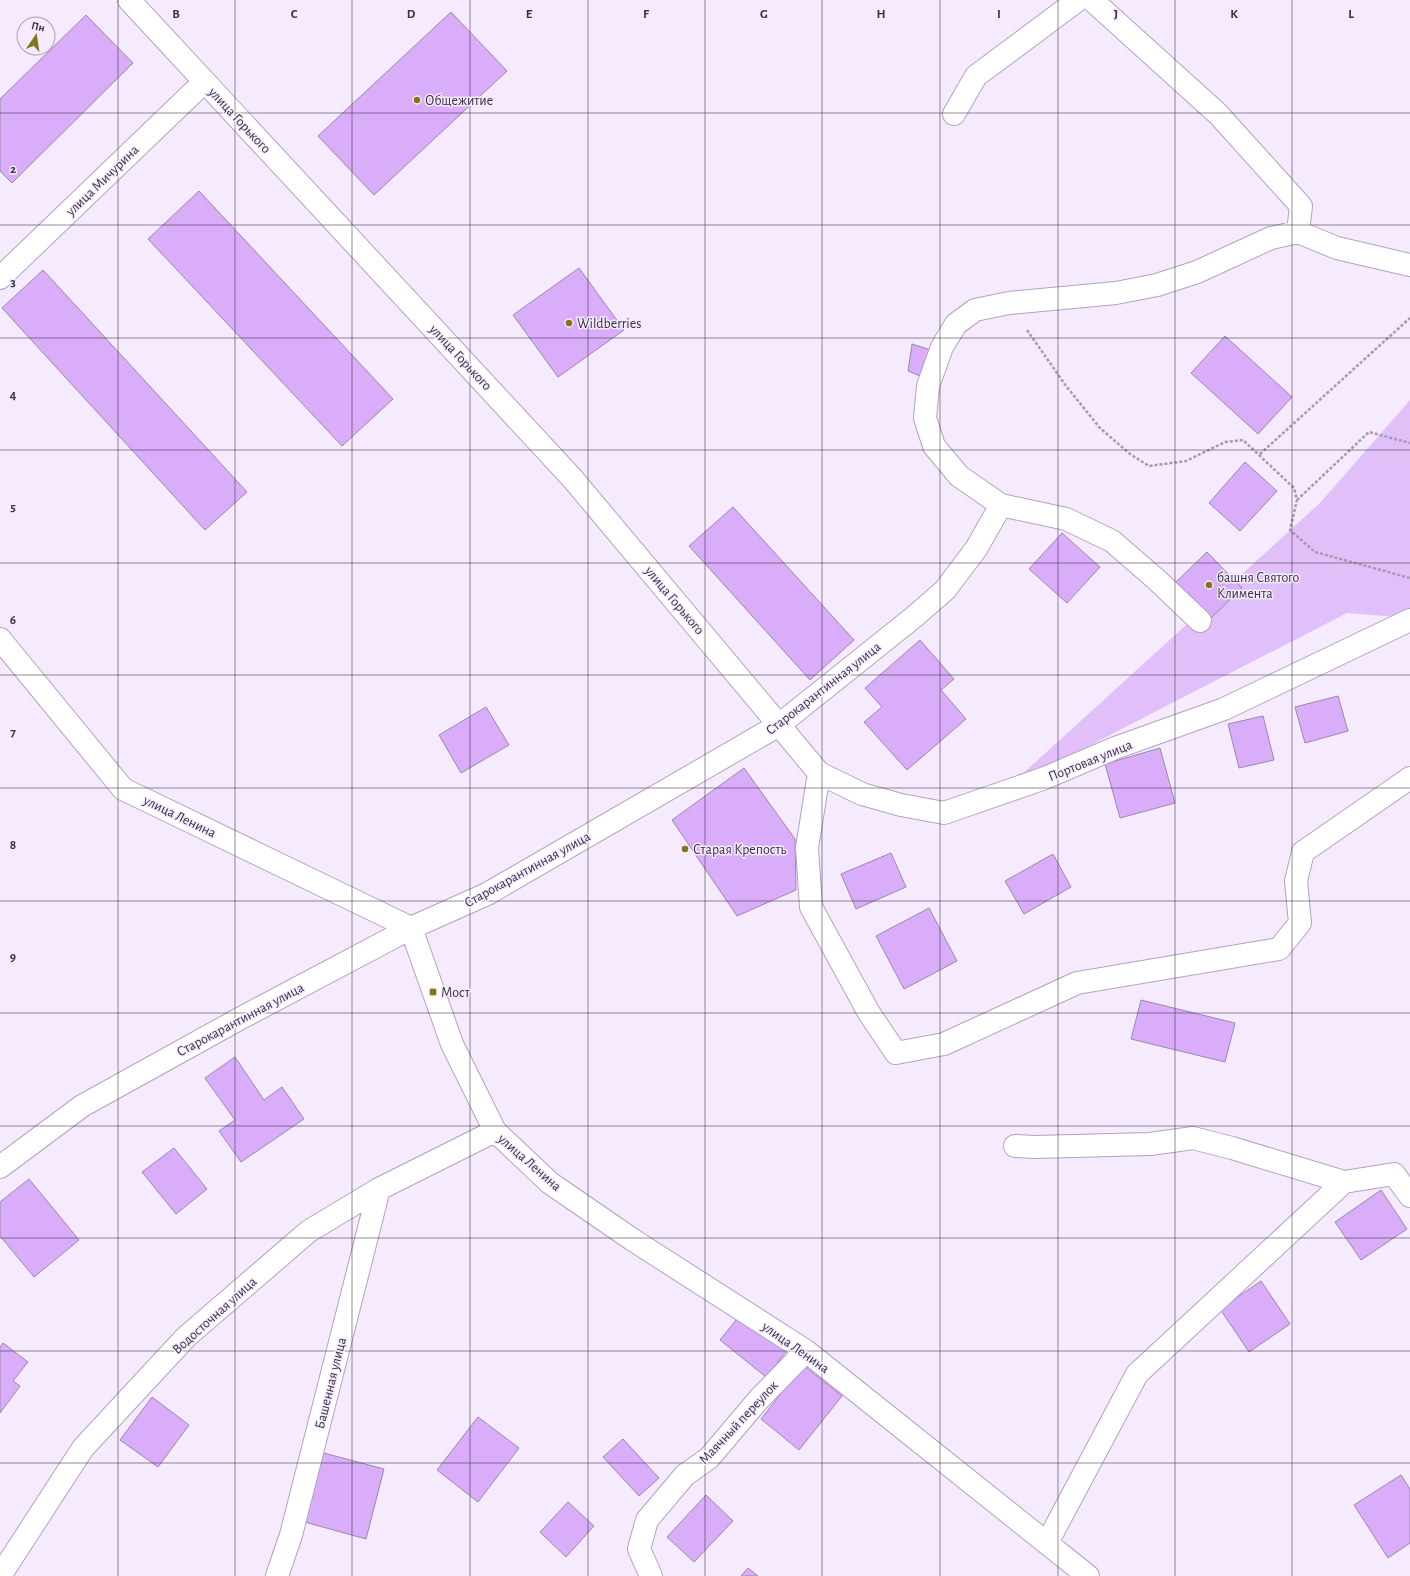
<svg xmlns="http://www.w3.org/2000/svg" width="1410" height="1576" viewBox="0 0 1410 1576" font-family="'Alegreya Sans',sans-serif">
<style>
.green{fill:#e1c0fa}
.building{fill:#d9adfa;stroke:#9a89a8}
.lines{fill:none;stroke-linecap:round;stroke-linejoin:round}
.minor-casing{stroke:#b4a2c2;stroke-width:24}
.major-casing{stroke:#b4a2c2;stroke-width:24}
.path{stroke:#a49bac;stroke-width:2.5;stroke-dasharray:3 2;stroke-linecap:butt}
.minor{stroke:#fff;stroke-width:22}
.major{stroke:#fff;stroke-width:22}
.grid{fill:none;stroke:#3a323f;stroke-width:1;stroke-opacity:0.55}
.poi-dot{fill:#827417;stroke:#f5eafe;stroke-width:1.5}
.labels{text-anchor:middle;stroke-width:3;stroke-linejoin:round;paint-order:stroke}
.poi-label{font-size:14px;fill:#3a323f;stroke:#f5eafe;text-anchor:start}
.street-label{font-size:14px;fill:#3a323f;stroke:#f5eafe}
.grid-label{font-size:13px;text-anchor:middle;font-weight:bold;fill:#3a323f;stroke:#f5eafe;stroke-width:3;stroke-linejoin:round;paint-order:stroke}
</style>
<rect width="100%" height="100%" fill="#f5eafe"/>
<path class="green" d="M1410,400V618L1347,613L1007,788L1320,503Z"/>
<path class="building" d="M451,12L507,71L374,195L318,136Z
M86,15L133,63L12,183L0,171V99Z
M199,191L393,399L342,446L148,239Z
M579,268L624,330L558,377L513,315Z
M43,270L247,492L205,530L2,308Z
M1225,336L1292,397L1258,434L1191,373Z
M912,344L934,351L920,376L908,371Z
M1245,462L1277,491L1240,531L1209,503Z
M733,507L854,640L810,680L689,546Z
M1062,533L1100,567L1067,603L1029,569Z
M1207,552L1242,588L1211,618L1176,582Z
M920,640L954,679L941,690L966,719L907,770L864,722L882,707L865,688Z
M1338,696L1348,731L1305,743L1295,707Z
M486,707L509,745L461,773L439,735Z
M1263,716L1274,760L1239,768L1228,724Z
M1160,748L1175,803L1120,818L1105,764Z
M744,768L795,839L796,890L737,916L672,820Z
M891,853L906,887L856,909L841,874Z
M1053,854L1071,887L1024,914L1005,881Z
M929,908L957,961L904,989L876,936Z
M1141,1000L1235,1023L1225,1062L1131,1039Z
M235,1057L264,1100L282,1087L304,1119L241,1162L219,1131L235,1120L205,1078Z
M174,1148L207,1189L176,1214L142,1172Z
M29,1179L79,1240L34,1277L0,1236V1202Z
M1381,1190L1407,1229L1361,1260L1335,1222Z
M1261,1281L1290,1324L1249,1352L1220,1309Z
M740,1315L786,1352L766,1377L720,1340Z
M3,1343L28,1362L13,1381L20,1386L0,1413V1347Z
M803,1365L842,1396L799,1450L761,1419Z
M152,1397L189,1425L158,1467L120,1440Z
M478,1417L519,1448L478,1502L437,1470Z
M623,1439L659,1478L639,1496L603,1457Z
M320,1452L384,1469L366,1539L301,1521Z
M1401,1475L1410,1489V1543L1388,1558L1354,1505Z
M706,1495L733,1521L694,1562L667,1537Z
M568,1502L594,1526L566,1557L540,1532Z
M748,1568L758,1576H741Z"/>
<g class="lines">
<defs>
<path id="minor" d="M1092,0L1218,114L1301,206L1298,232
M954,114L976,76L1078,0
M0,278L204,82
M1001,505L976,549L945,590L914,617L779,725L819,773L862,794L901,805L944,813L1045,778L1115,748L1224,709L1410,620
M1200,621L1157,580L1112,541L1066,519L1001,505L959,476L934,446L925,418L928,386L942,347L956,324L975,310L1009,303L1116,293L1157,285L1197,272L1271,238L1298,232L1337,248L1410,265
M819,773L807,848L811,907L869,1013L896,1053L944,1044L1077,983L1279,949L1300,923L1296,881L1303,852L1410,778
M1015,1146L1035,1147L1150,1144L1193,1138L1232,1148L1344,1182
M0,1167L82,1106L241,1018L411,928L452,1044L495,1131L550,1183L633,1240L806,1351L1088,1576
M1047,1543L1137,1374L1344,1182L1394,1174L1410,1196
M0,1576L83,1448L186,1337L309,1231L379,1189L495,1131
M277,1576L291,1535L379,1189
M651,1576L639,1549L647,1520L685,1475L709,1458L759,1399L806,1351"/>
<path id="major" d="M0,639L123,789L411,928L487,894L779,725L572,478L129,0"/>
</defs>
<use href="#minor" class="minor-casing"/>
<use href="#major" class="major-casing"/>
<path class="path" d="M1027,330L1066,386L1100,428L1130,454L1149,466L1186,461L1225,442L1243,440L1294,488L1297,500L1290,530L1315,552L1410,578
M1260,454L1410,318
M1297,500L1369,432L1410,443"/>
<use href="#minor" class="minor"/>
<use href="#major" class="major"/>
</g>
<path class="grid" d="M118,0V1576M235,0V1576M352,0V1576M470,0V1576M588,0V1576M705,0V1576M822,0V1576M940,0V1576M1058,0V1576M1175,0V1576M1292,0V1576M0,113H1410M0,225H1410M0,338H1410M0,450H1410M0,563H1410M0,675H1410M0,788H1410M0,901H1410M0,1013H1410M0,1126H1410M0,1238H1410M0,1351H1410M0,1463H1410"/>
<g class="poi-dot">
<circle cx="417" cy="100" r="4"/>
<circle cx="569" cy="323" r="4"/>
<circle cx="1209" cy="585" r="4"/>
<circle cx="685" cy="849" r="4"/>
<rect x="429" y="988" width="8" height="8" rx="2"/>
</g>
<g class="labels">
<g class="poi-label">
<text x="425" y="105">Общежитие</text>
<text x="577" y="328">Wildberries</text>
<text x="1217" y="582">башня Святого<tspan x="1217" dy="16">Климента</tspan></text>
<text x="693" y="854">Старая Крепость</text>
<text x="441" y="997">Мост</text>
</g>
<g class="street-label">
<text transform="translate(240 120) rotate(47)" y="5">улица Горького</text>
<text transform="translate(102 180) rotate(-44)" y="5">улица Мичурина</text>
<text transform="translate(461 357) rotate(47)" y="5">улица Горького</text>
<text transform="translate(675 600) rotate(50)" y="5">улица Горького</text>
<text transform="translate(823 688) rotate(-38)" y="5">Старокарантинная улица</text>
<text transform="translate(1090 760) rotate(-22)" y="5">Портовая улица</text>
<text transform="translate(180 816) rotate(26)" y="5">улица Ленина</text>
<text transform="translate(527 869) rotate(-29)" y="5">Старокарантинная улица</text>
<text transform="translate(240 1019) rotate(-28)" y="5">Старокарантинная улица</text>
<text transform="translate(530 1162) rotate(41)" y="5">улица Ленина</text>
<text transform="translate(214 1315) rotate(-42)" y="5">Водосточная улица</text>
<text transform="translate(796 1347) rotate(35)" y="5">улица Ленина</text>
<text transform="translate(330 1383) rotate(-76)" y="5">Башенная улица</text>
<text transform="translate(738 1422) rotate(-47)" y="5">Маячный переулок</text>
</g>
</g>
<g class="grid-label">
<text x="176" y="18">B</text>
<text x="294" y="18">C</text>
<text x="411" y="18">D</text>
<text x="529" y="18">E</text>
<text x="646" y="18">F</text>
<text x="764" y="18">G</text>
<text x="881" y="18">H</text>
<text x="999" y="18">I</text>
<text x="1116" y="18">J</text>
<text x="1234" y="18">K</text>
<text x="1351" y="18">L</text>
<text x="13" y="173">2</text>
<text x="13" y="286">3</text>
<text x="13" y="399">4</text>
<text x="13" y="511">5</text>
<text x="13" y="624">6</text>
<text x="13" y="736">7</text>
<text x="13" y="849">8</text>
<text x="13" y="961">9</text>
</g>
<g transform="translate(36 36) rotate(13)"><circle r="19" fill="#f5eafe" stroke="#aaa0b2"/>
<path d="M0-3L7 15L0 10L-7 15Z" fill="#827417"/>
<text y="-6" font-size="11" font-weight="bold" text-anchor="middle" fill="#3a323f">Пн</text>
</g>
</svg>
